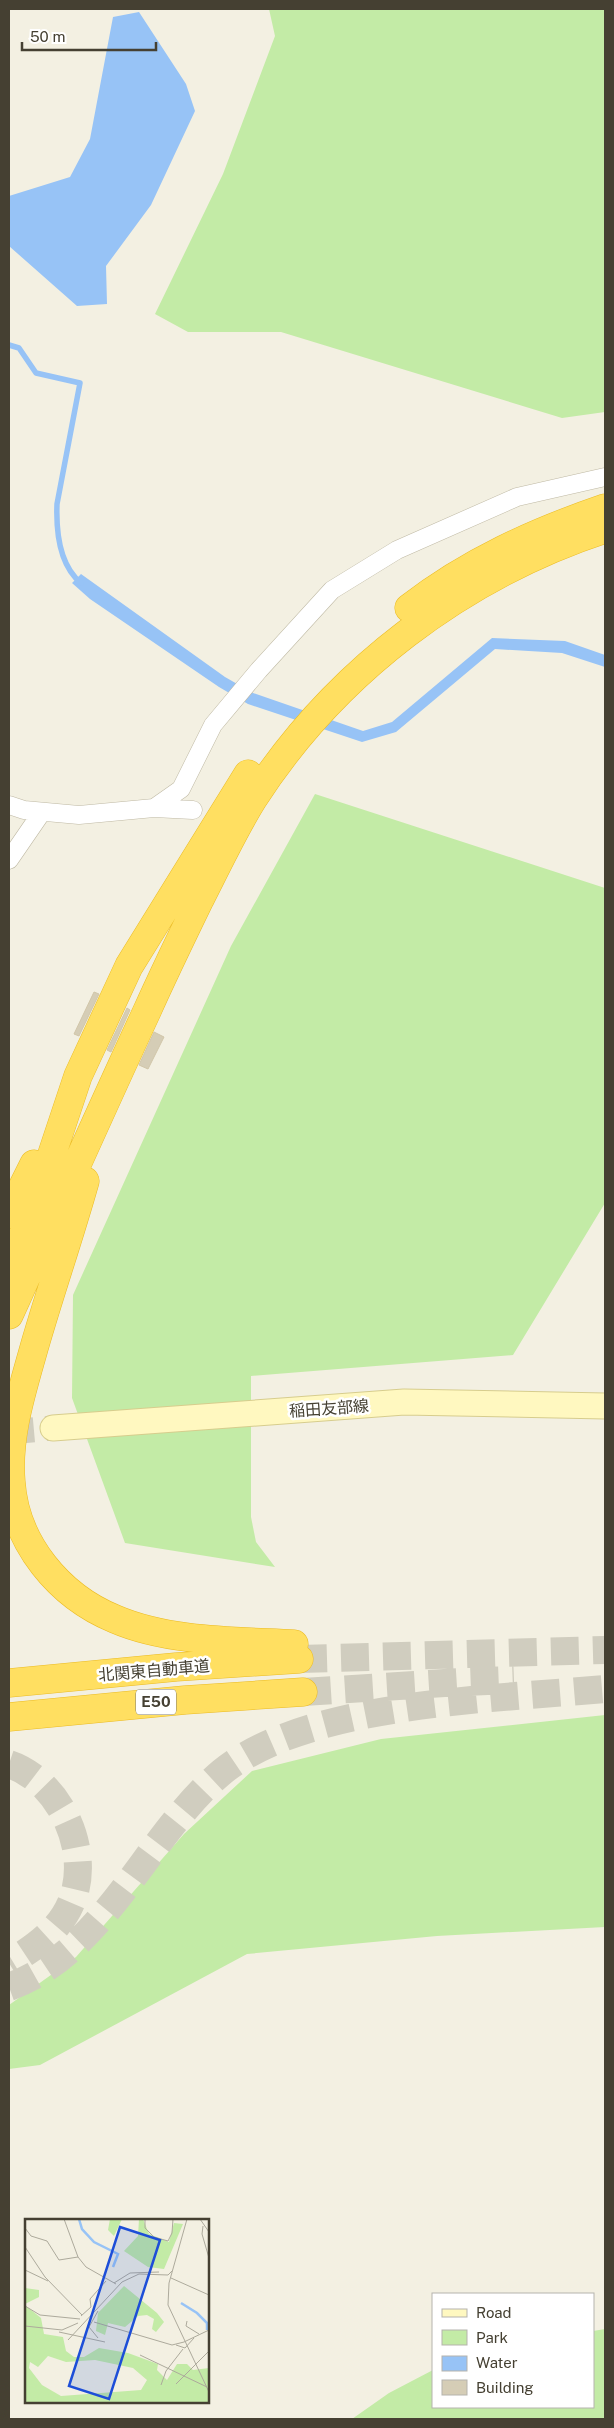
<svg xmlns="http://www.w3.org/2000/svg" width="614" height="2428" viewBox="0 0 614 2428" font-family="'Public Sans','Noto Sans JP',sans-serif">
<style>
.green{fill:#c3eba6}
.water{fill:#97c3f6}
.lines{fill:none;stroke-linecap:round;stroke-linejoin:round}
.stream{stroke:#97c3f6;stroke-width:5.5}
.building{fill:#d5cdb6;stroke:#d1c6a9}
.secondary-tunnel{stroke:#d0cdbf;stroke-width:25;stroke-dasharray:25 12;stroke-linecap:butt}
.motorway-tunnel{stroke:#d0cdbf;stroke-width:28;stroke-dasharray:28 14;stroke-linecap:butt}
.minor-casing{stroke:#bfb9a4;stroke-width:19}
.secondary-casing{stroke:#d7cd8d;stroke-width:27}
.motorway-casing{stroke:#ebbb24;stroke-width:29}
.minor{stroke:#fff;stroke-width:18}
.secondary{stroke:#fff8c0;stroke-width:25}
.motorway{stroke:#ffdf61;stroke-width:28}
.labels{text-anchor:middle;stroke-width:5;stroke-linejoin:round;paint-order:stroke}
.shield{fill:#fff;stroke:#7d7970;stroke-width:1}
.shield-label{font-size:15px;font-weight:bold;fill:#454032}
.street-label{font-size:16px;fill:#454032;stroke:#fff}
.inset-river{fill:none;stroke:#97c3f6;stroke-width:2.5}
.inset-road{fill:none;stroke:#adaa9c;stroke-width:1}
.view{fill:#1d4ed8;fill-opacity:0.15;stroke:#1d4ed8;stroke-width:2.5}
.inset-edge{fill:none;stroke:#454032;stroke-width:2.5}
</style>
<rect width="100%" height="100%" fill="#f3f0e2"/>
<path class="green" d="M269,9H605V412L562,418L281,332H188L155,314L223,174L275,36Z
M315,794L605,888V1203L513,1355L251,1376V1517L256,1542L275,1567L125,1543L72,1398L73,1295L231,946Z
M605,1715V1927L437,1936L247,1954L40,2065L9,2069V2005L76,1957L184,1834L252,1771L381,1739Z
M605,2329V2419H352L389,2393L433,2370V2407H593V2331Z"/>
<path class="water" d="M139,12L186,84L195,111L151,205L106,266L107,304L77,306L9,246V196L70,177L90,139L113,17Z
M81,574L225,677L253,693L363,731L392,722L492,638L565,641L605,655V667L562,653L495,649L396,732L362,742L248,704L219,687L90,599L72,583Z"/>
<g class="lines">
<path class="stream" d="M9,345L19,348L36,373L80,383L57,504C56,531 59,565 81,583"/>
</g>
<path class="building" d="M94,992L99,994L79,1036L74,1034Z
M127,1008L130,1010L111,1052L107,1050Z
M154,1032L164,1037L148,1069L139,1065Z"/>
<g class="lines">
<path class="secondary-tunnel" d="M9,1432L53,1428"/>
<path class="motorway-tunnel" d="M299,1659L605,1650
M303,1692L462,1682L514,1680
M9,1764C60,1781 93,1852 71,1903C59,1931 34,1948 9,1963
M9,1987C105,1952 146,1836 222,1772C307,1702 497,1699 605,1689"/>
<defs>
<path id="minor" d="M9,805L24,810L79,815L154,808L193,810
M154,808L181,789L213,725L259,670L332,590L397,550L517,497L605,477
M9,860L42,812"/>
<path id="secondary" d="M53,1428L404,1402L605,1406"/>
<path id="motorway" d="M409,608C468,562 535,532 605,508
M85,1181C69,1238 50,1292 34,1348C22,1391 7,1436 11,1482C15,1543 59,1596 115,1619C168,1642 237,1641 294,1644
M9,1214L34,1164
M9,1265L31,1217L78,1076L129,966L248,774
M9,1315C55,1214 100,1112 147,1011C164,973 182,936 200,899C217,866 233,831 253,799C335,672 462,576 605,529
M9,1683L176,1667L299,1659
M9,1717L185,1700L303,1692"/>
</defs>
<use href="#minor" class="minor-casing"/>
<use href="#secondary" class="secondary-casing"/>
<use href="#motorway" class="motorway-casing"/>
<use href="#minor" class="minor"/>
<use href="#secondary" class="secondary"/>
<use href="#motorway" class="motorway"/>
</g>
<g class="labels">
<rect class="shield" x="136" y="1689.5" width="40" height="25" rx="4"/>
<g class="shield-label">
<text x="156" y="1707">E50</text>
</g>
<g class="street-label">
<text transform="translate(329 1408) rotate(-4)" y="6">稲田友部線</text>
<text transform="translate(154 1670) rotate(-5)" y="6">北関東自動車道</text>
</g>
</g>
<g transform="translate(25 2219)">
<rect width="184" height="184" fill="#f3f0e2"/>
<path d="M85,0H97L89,17L83,11ZM114,0H118L124,15L144,23L149,4L158,5L139,50L123,48L99,32L113,17ZM99,67L132,94L139,103L131,113L127,110L129,100L122,96L113,97L100,108L83,104L80,116L71,112L73,94ZM0,69L14,71V78L0,85ZM0,86L16,99L19,115L38,118L41,132L49,138H59L74,129L103,134L133,145L132,151L142,161L152,145H162L168,151L184,149V183H0ZM23,137L41,143L70,141L108,149L122,161L116,171L36,177L17,166L4,149L5,143L13,148Z" fill="#c3eba6" fill-rule="evenodd"/>
<path class="inset-river" d="M54,0L57,10L69,23L93,35L88,48M156,84L172,94L182,104V111"/>
<path class="inset-road" d="M39,0L53,38L61,48L91,65M120,0V9L129,18L143,22L147,14L148,0M162,0L144,64L143,86L184,173M175,0L184,13M178,7L177,15L184,39M0,9L6,17L22,22L34,41L53,38M0,28L20,58L57,96M0,51L23,62M146,59L184,76M89,64L105,54L134,53M0,87L15,96L55,100M73,92L64,108L73,119M56,97L66,88L65,80L81,62M162,102L161,107L174,115M69,103L147,126L159,123M0,107L37,111L53,104M34,113L80,123M43,121L97,63L114,55L143,56L147,52M159,123L184,111M151,126L160,129L169,119M115,136L182,168M151,165L184,132M136,166L141,152L158,130"/>
<path class="view" d="M95,8L135,21L84,180L44,167Z"/>
<rect width="184" height="184" class="inset-edge"/>
</g>
<rect width="614" height="2428" fill="none" stroke="#454032" stroke-width="20"/>
<rect x="432" y="2293" width="162" height="115" fill="#ffffff" stroke="#b5b3ad"/>
<rect x="442" y="2309" width="25" height="8" fill="#fff8c0" stroke="#b5b3ad"/>
<text x="476" y="2318" font-size="15" fill="#454032">Road</text>
<rect x="442" y="2330" width="25" height="15" fill="#c3eba6" stroke="#b5b3ad"/>
<text x="476" y="2343" font-size="15" fill="#454032">Park</text>
<rect x="442" y="2356" width="25" height="15" fill="#97c3f6" stroke="#b5b3ad"/>
<text x="476" y="2368" font-size="15" fill="#454032">Water</text>
<rect x="442" y="2380" width="25" height="15" fill="#d5cdb6" stroke="#b5b3ad"/>
<text x="476" y="2393" font-size="15" fill="#454032">Building</text>
<path d="M22 42v8h134v-8" fill="none" stroke="#454032" stroke-width="2.5"/>
<text x="30" y="42" font-size="15" fill="#454032" stroke="#ffffff" stroke-width="4" paint-order="stroke">50 m</text>
</svg>
